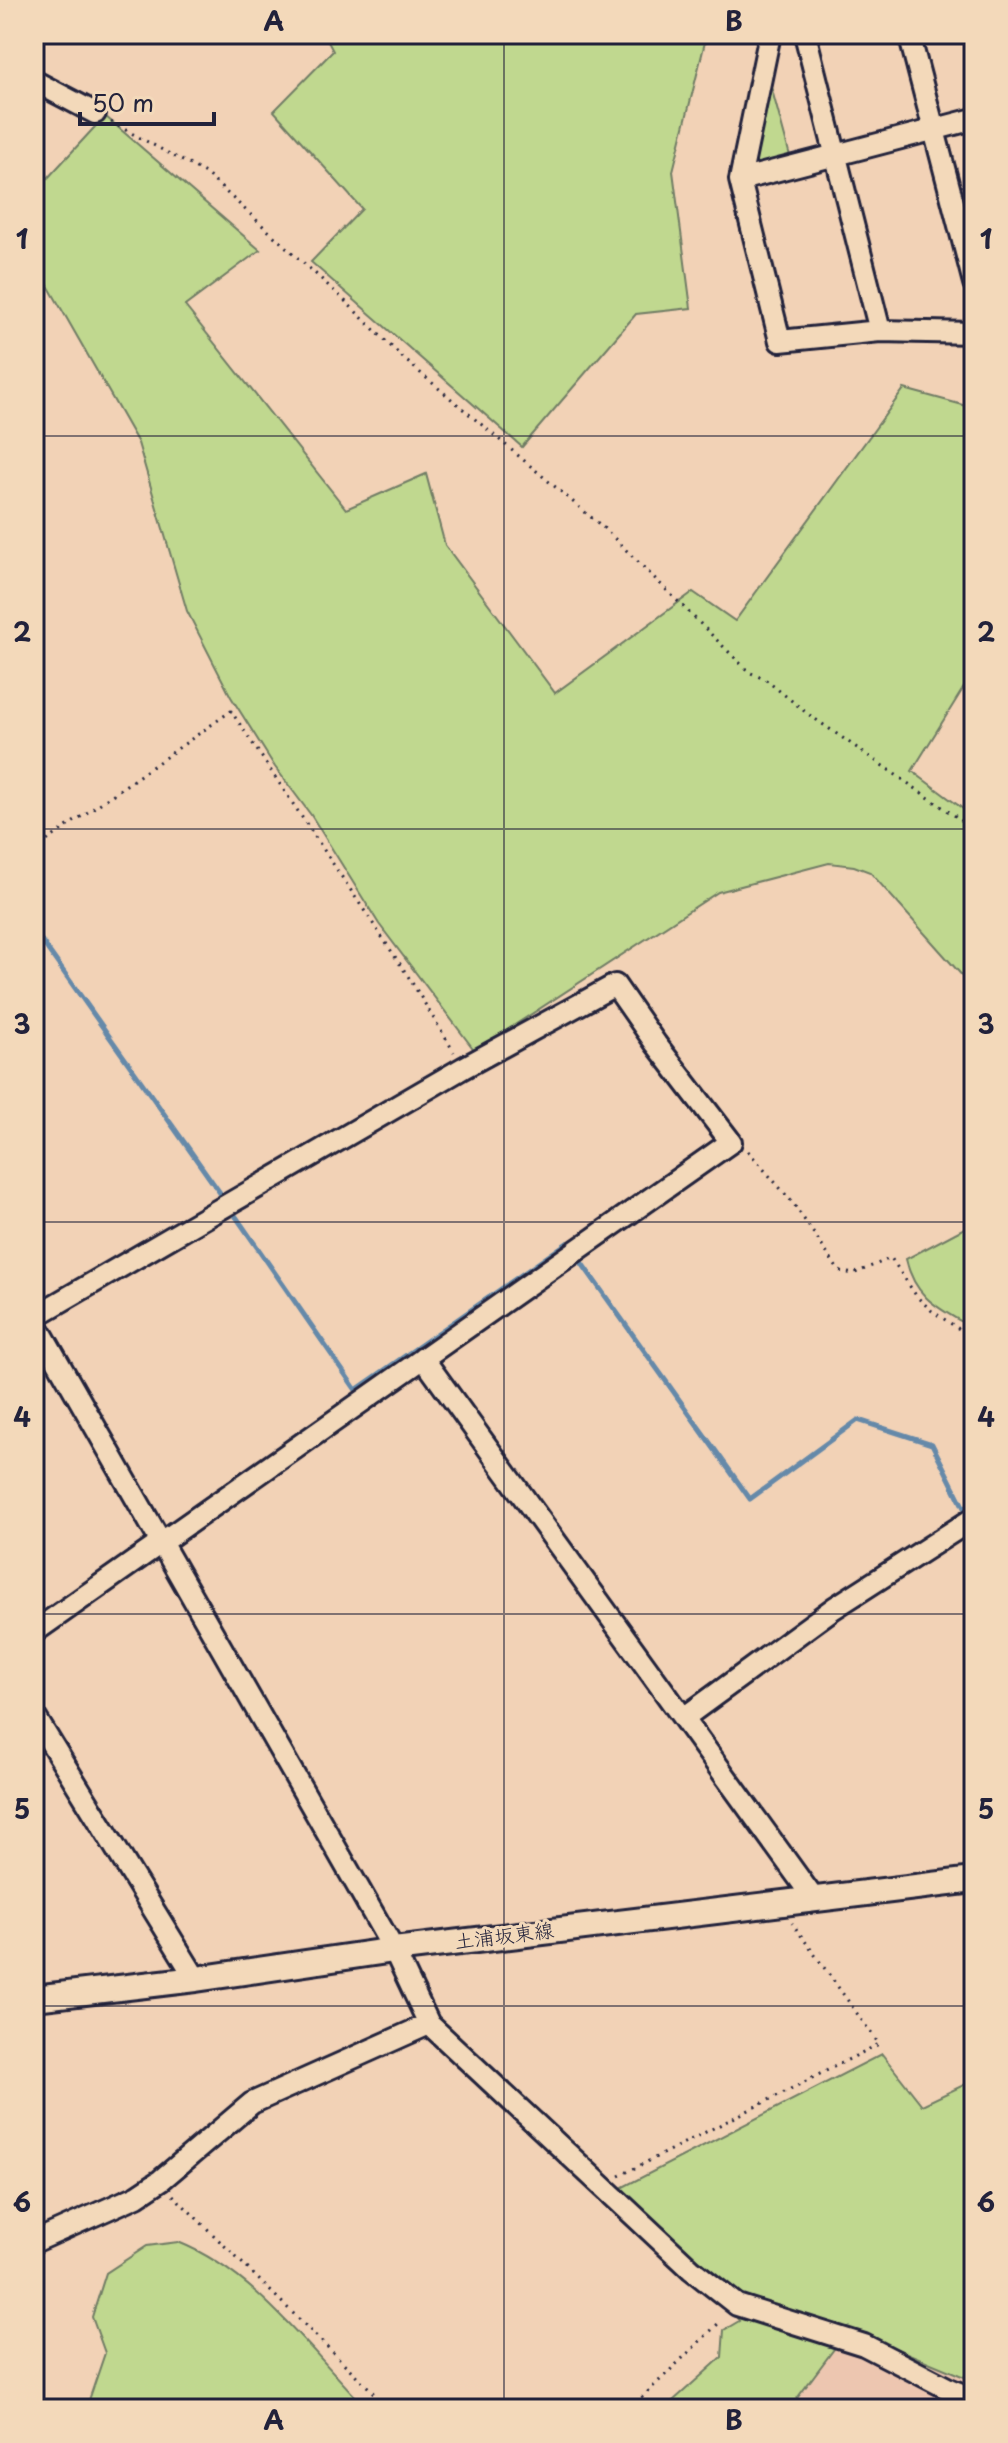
<svg xmlns="http://www.w3.org/2000/svg" width="1008" height="2443" viewBox="0 0 1008 2443" font-family="'Playpen Sans','Klee One',sans-serif">
<style>
.built{fill:#edc6b0}
.green{fill:#c0d88f;stroke:#717d65;stroke-width:2}
.lines{fill:none;stroke-linecap:round;stroke-linejoin:round}
.stream{stroke:#6589a9;stroke-width:5}
.minor-casing{stroke:#22223b;stroke-width:26}
.major-casing{stroke:#22223b;stroke-width:30}
.path{stroke:#22223b;stroke-width:3;stroke-dasharray:2 6;stroke-linecap:butt}
.minor{stroke:#f3d9ba;stroke-width:20}
.major{stroke:#f3d9ba;stroke-width:24}
.grid{fill:none;stroke:#22223b;stroke-width:2;stroke-opacity:0.55}
.labels{text-anchor:middle;stroke-width:6;stroke-linejoin:round;paint-order:stroke}
.street-label{font-size:20px;fill:#22223b;stroke:#f3d9ba}
.neatline{fill:none;stroke:#22223b;stroke-width:3}
.grid-label{font-size:26px;text-anchor:middle;font-weight:bold;fill:#22223b}
</style>
<rect width="100%" height="100%" fill="#f2d2b6"/>
<filter id="ink" filterUnits="userSpaceOnUse"><feTurbulence type="fractalNoise" baseFrequency=".0125" numOctaves="2"/><feDisplacementMap in="SourceGraphic" scale="16" xChannelSelector="R" yChannelSelector="G"/><feConvolveMatrix kernelMatrix="1 2 1 2 8 2 1 2 1" color-interpolation-filters="sRGB"/></filter>
<g filter="url(#ink)">
<path class="built" d="M849,2329L974,2381V2394L966,2391L957,2409H789Z"/>
<path class="green" d="M324,34H707L673,171L691,308L636,314L522,447L311,262L362,209L274,111L333,51Z
M769,79L790,156L750,168Z
M105,116L260,250L185,306L346,509L426,474L445,545L555,693L693,592L735,621L904,389L974,408V671L912,771L974,817V989L870,872L854,866L829,863L718,892L475,1051L379,924L311,815L275,767L231,697L187,611L138,443L34,261V193Z
M974,1223V1329C941,1309 915,1300 906,1259Z
M882,2054L922,2105L974,2080V2381L849,2329L789,2409H664L722,2357L724,2330L739,2321L690,2254L619,2189Z
M178,2242C251,2271 302,2340 355,2396L359,2409H86L105,2353L92,2317L106,2273L147,2246Z"/>
<g class="lines">
<path class="stream" d="M34,930L225,1200
M230,1208L356,1390L567,1243L570,1247
M576,1255L750,1499L858,1420L932,1444L964,1508L974,1501"/>
<defs>
<path id="minor" d="M770,34L740,180L780,341L880,331L974,333
M805,34L880,331
M909,34L974,283
M34,81L95,113
M740,180L974,119
M34,1317L463,1068L615,985L656,1044L731,1142L34,1632
M34,1320L394,1950L429,2024L691,2269L737,2305L864,2345L949,2389L974,2399
M423,1358L814,1899
M34,1715L196,1979
M685,1717L834,1608L974,1518
M34,2242L137,2196L161,2180L252,2103L429,2024"/>
<path id="major" d="M34,1998L196,1979L394,1950L974,1880"/>
</defs>
<use href="#minor" class="minor-casing"/>
<use href="#major" class="major-casing"/>
<path class="path" d="M111,122L205,173L342,298L404,359L605,529L749,672L766,680L808,714L974,829
M34,850L231,711L408,976L454,1052
M748,1151L793,1203L839,1271L853,1274L891,1258L917,1297L932,1311L974,1339
M619,2176L879,2044L792,1923
M173,2195L372,2391L383,2409
M630,2409L722,2320"/>
<use href="#minor" class="minor"/>
<use href="#major" class="major"/>
</g>
</g>
<path class="grid" d="M504,34V2409M34,436H974M34,829H974M34,1222H974M34,1614H974M34,2006H974"/>
<g class="labels">
<g class="street-label">
<text transform="translate(504 1936) rotate(-7)" y="7">土浦坂東線</text>
</g>
</g>
<rect width="1008" height="2443" fill="none" stroke="#f3d9ba" stroke-width="88"/>
<path d="M80 112v12h134v-12" fill="none" stroke="#22223b" stroke-width="4"/>
<text x="92" y="112" font-size="24" fill="#22223b" stroke="#f3d9ba" stroke-width="6" paint-order="stroke">50 m</text>
<rect x="44" y="44" width="920" height="2355" class="neatline"/>
<g class="grid-label">
<text x="274" y="31">A</text>
<text x="734" y="31">B</text>
<text x="22" y="249">1</text>
<text x="986" y="249">1</text>
<text x="22" y="642">2</text>
<text x="986" y="642">2</text>
<text x="22" y="1034">3</text>
<text x="986" y="1034">3</text>
<text x="22" y="1427">4</text>
<text x="986" y="1427">4</text>
<text x="22" y="1819">5</text>
<text x="986" y="1819">5</text>
<text x="22" y="2212">6</text>
<text x="986" y="2212">6</text>
<text x="274" y="2430">A</text>
<text x="734" y="2430">B</text>
</g>
</svg>
